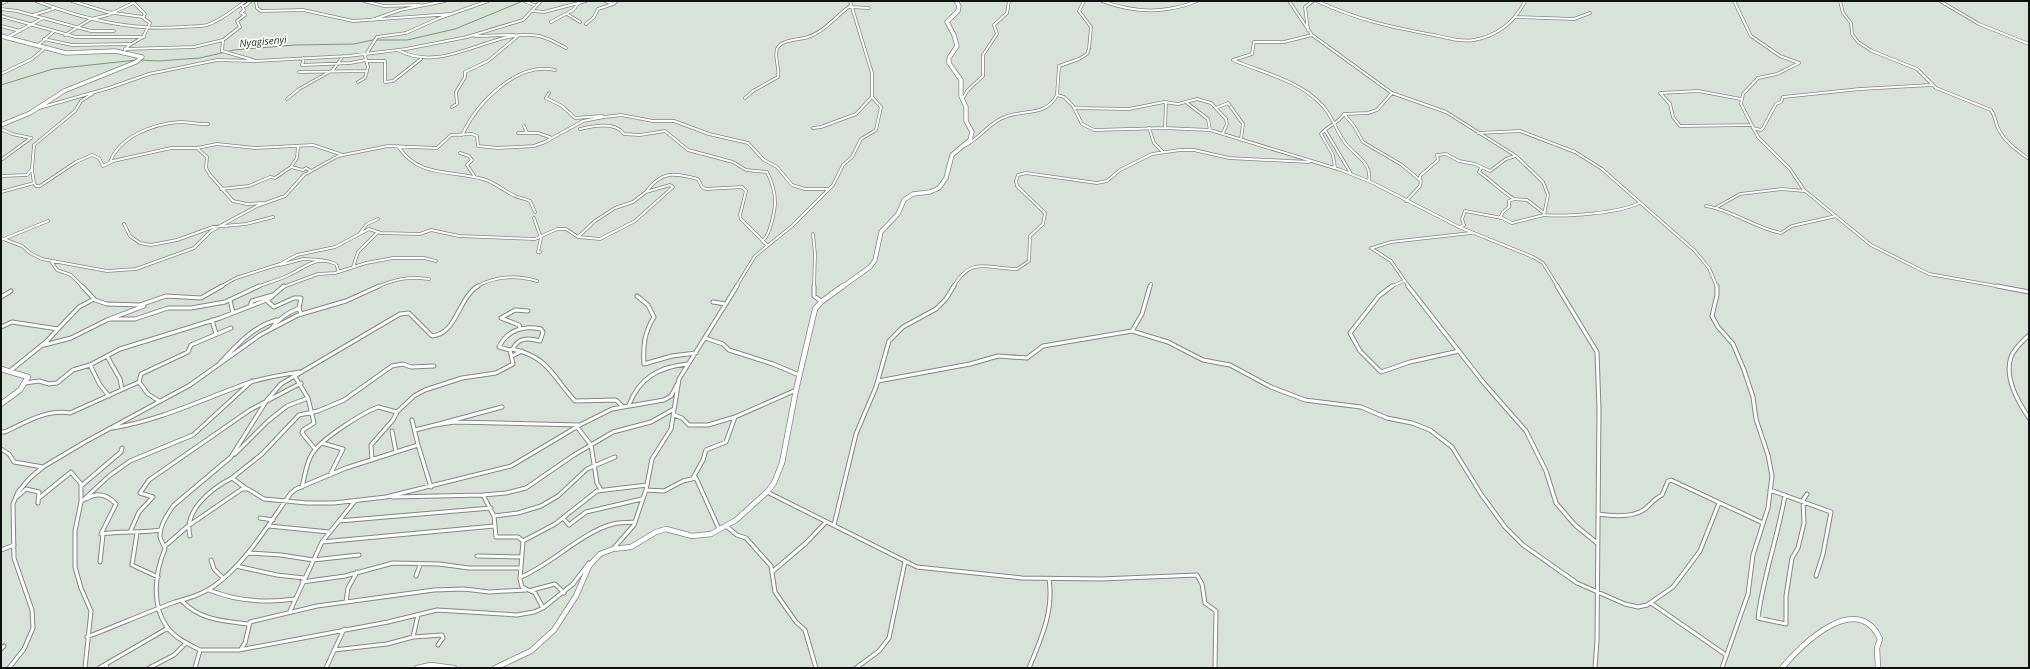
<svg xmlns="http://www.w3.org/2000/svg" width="2030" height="669" viewBox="0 0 2030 669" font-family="'Open Sans',sans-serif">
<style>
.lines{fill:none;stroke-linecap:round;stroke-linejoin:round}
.stream{stroke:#7b9578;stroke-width:1}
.street-far1-casing{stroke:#818980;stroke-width:3.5}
.street-casing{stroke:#818980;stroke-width:5}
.secondary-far1-casing{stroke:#818980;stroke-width:5}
.secondary-casing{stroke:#818980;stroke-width:6}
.street-far1{stroke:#fff;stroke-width:2}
.street{stroke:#fff;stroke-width:3}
.secondary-far1{stroke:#fff;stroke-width:3.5}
.secondary{stroke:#fff;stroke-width:4.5}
.labels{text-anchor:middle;stroke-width:3.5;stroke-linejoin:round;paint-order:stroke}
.far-water-label{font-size:10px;font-style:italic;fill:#0e350a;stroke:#fff}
</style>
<rect width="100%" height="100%" fill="#d9e2d8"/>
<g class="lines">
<path class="stream" d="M377,40H407L455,29L523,1
M140,60L158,61L200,58L234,50L295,45L354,44L373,40
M1,85L53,69L137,60"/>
<defs>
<path id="street-far1" d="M36,1C83,19 131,31 182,27C190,26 199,27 207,25C221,21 234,9 246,1
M72,1L107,12L143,17
M256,1L257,8L261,11L303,10L353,21L451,14
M364,1L384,6L420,5
M524,1L534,5
M1102,1C1135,13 1165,14 1197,1
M1289,1L1312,35L1284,42H1254L1252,54L1233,60C1263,73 1299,80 1322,105C1333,116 1336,132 1346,144C1356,156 1372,163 1369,181
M1317,1C1358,20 1390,27 1434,35C1447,38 1461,42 1474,40C1497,36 1515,22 1525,1
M1734,1L1751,36L1780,56L1799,63L1777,74L1758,78L1743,94L1741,104L1758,137L1790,169L1804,190L1871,245L1929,274L2002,287
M1840,1L1843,13L1851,23L1852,34L1858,42L1872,51L1917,69L1936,88L1991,110C1996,117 1995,123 1999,130C2006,143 2018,151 2029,159
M1940,1L1979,24L2029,44
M613,4L617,1
M242,6H245L251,1
M243,7L244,10L241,13L245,15L237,21L240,27L223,40L222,51L253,60
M850,7L869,8
M1,9L17,11L91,31H114
M533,11L544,12L586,1
M567,14L580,22
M33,15L53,9
M1,16L76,37H144
M1516,17L1574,19L1590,13
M372,20L400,10L445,1
M551,22L573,10L578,4
M586,24L594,17L598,9L613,4L605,1
M1,26L20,31
M1308,30L1305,7L1313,1
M65,35L91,19L108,15L133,3
M1312,35L1392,93L1446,112L1516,156L1543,182L1548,195L1544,215L1512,223L1502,218L1465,211L1462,219L1464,225L1460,227
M475,36L514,35
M8,37L43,18
M44,39L72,45L130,44L125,50
M130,45L143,37L150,23L143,18L145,14L132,1
M37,46L53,32
M125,49L194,47L223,40
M398,50C442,74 488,32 532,35C545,36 555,42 566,48
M304,58L302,65L350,63L366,60
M366,61H385V82L393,81L421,59
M299,72L367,71
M1,74L32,59L45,48
M358,82L365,78L368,67L365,56L377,37L406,33L437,19L488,1
M549,93L546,98L562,106L575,118L602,116
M1660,93L1670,104L1673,117L1680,126L1751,125
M1660,93L1698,91L1741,99
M1057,95L1059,66L1079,59L1087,54L1089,49L1091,27L1079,11L1084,1
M745,98L753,91L778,77C780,68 774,58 777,49C781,39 799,40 808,37C824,32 836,16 850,6
M963,98L967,91L983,76V55L997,34L994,25L1007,13L1009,1
M287,99L299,89L333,70L343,56
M1187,103L1208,119L1210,130
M452,107L457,104L456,92L465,77V72L488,61L518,36
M39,108L109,88L149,74L217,60L255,61L348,56L406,49L467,37L523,20L541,1
M1075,108L1129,109L1164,102L1178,104L1197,99L1211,103L1226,119L1227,124L1223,133
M1216,108L1228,103L1243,124L1241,139
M1344,114L1354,126L1363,142L1402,165L1421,181L1420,186L1406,201
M1344,114L1368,113L1377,110L1392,93
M524,126L527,133
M813,128L821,127L856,114L872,97
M1149,128L1154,143L1163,152
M1165,128L1166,102
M1753,128L1761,130L1763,128L1776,104L1781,102L1783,97L1860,89L1931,85
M1,129L12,134L31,138L1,160
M580,129C593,126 615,121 624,134L640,135L665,131L688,150L733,162L746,170L767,172C771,180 775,192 775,202C775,210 770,236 763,240
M1325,130L1350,172
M518,133H538L552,138
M1478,133L1520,131L1575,152L1602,169L1695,251L1709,268L1717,287
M462,135C477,103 517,61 555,70
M398,146C418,178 451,170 483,179C494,182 503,190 513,195C518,198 524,198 530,201L535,212
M964,146C980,139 989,122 1005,117C1024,109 1046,117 1057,95L1064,97L1073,106L1082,124L1094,130L1165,128L1210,130L1341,170L1373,183L1459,227L1533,257L1543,263L1558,287
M197,148L207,157L206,168L210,175L233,201L247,204L263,203
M460,153L469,156L472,160L467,165L475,177
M110,162C120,136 153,124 180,122C189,122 199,125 208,124
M291,167L297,158L298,146
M1335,168L1333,155L1321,134C1328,125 1338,124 1344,114
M1481,168L1479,172C1492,181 1501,191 1514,199L1509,201V207L1503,212L1500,218
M32,170L34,183
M1,176L27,175L32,169L34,145L75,111L81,101L92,94
M1420,179V176L1438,160L1437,155L1446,154L1459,161L1475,164L1490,171L1506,159L1515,156
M670,185L673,187L635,221L600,239L578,237L595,221L615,208L633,202L646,192Z
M221,189L249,186L270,177L275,178L291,167L303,170L306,168L311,171
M1,192L34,183L36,186H40L76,162L92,155L99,158L103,166L113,161L171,148H197L217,144L255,148L313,145L343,155
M646,192C662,170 674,173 698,179L702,187L706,189L742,187L746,191L740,215L741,219L767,245
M1514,199L1527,200L1544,213
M1706,206C1733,210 1754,228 1781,233L1792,226L1836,216
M1717,207L1740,194L1782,189L1804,191
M1544,215C1566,217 1620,213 1639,203
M534,218L541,238L538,252H540
M124,224L130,236L140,243L151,245L177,240L213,227L246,224L273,217
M360,233L367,224L378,219
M813,234L815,254L814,287
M1,238L22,246L30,253L42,259L107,271L136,269L194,248L211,231L257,206L285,196L304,175L338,156L388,146L437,148L451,135L472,134L477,136L478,146L498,148L534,146L545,142L583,121L604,117L621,115L653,121H674L709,134L748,143L764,160L777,167L792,185L805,189H829
M1,240L48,221
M1371,248L1391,261L1409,287
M1372,248L1391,242L1471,233
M51,261L57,270L71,275L83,287
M280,265L303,259L322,260
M353,267L358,252L378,232
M220,287L236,278L280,264L297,255L335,247L369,229L381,233L420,234L431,230L459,236L535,239L557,229H566L578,237
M256,287C267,283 279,280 289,275C306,267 316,255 336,264L339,272
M283,287L318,274L335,273L366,263L393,258H424L436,261
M377,287C395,279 409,276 429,279
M476,287C495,276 516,275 537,281
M736,287L755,256L792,226L833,185L843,165L852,157L861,139L876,130L881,107L872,97V73L850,1
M953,287C972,255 987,269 1017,269L1029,261L1030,236L1043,224L1045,213L1017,186L1016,181L1018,175L1026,173L1097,183L1107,181L1120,170L1152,154L1180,150H1194L1229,158L1309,162
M1150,287L1151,284
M1390,287L1404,281"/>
<path id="street" d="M82,286L95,300L107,304L140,305L166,296L201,298L222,286
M814,286V296L821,301
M1392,286L1379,296L1350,333L1360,351L1381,372L1410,362L1459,351
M1408,286L1483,382L1526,431L1546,471L1556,503L1575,525L1597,543
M1557,286L1597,352L1599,409L1597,640L1595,668
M1717,286V295L1712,316L1718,327L1733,344L1744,370L1753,397L1756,419L1768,455L1772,476L1768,508L1753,555L1748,594L1722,668
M1997,286L2029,292
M637,296L648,305L654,317C644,333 643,346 644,364L672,356L696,353
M1,297L11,291
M230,300L233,313
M266,300L274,307L294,298H301L299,308
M713,302L726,304
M250,306L252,301L273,295
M111,319H135L168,308H191L225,302L259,286
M212,320L216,334
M1,327L12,322L58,329L47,341L10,371
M520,328L519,325L501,318L515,310L528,311
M58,329L79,307L94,299
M271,329C278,319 287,313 299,308L301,314
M1132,331L1142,314L1150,286
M2029,335C2023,341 2014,348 2011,357C2004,377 2018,402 2029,418
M705,338L723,344L729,350L773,364L799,375
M44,345L71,338L107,320L144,306
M510,350L499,347C507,330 524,325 541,329L543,332L540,341C529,338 518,337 513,349
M107,356L120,379L122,389
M512,356L522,351
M220,363C236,346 253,326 277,320
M90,365L100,385L109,396
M294,375L308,398L314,423L303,430L302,433L315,449
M878,381L970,364L998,356L1027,358L1043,346L1132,331L1168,342L1203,360L1230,365L1271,387L1305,400L1361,407L1387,418L1412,423L1430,430L1452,447L1481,494L1505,527L1523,545L1577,583L1625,604L1638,607L1647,605L1673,587L1700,551L1719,503
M139,382L148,394L159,401
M25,383L39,381L49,384L57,383L73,370L90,365L120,349L220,318L269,299L284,286
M629,405C639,378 659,367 687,364
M502,407L435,425L454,422L580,425
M674,415L682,418L689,425H708L735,417L796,390
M412,420L418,445
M577,427L591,445L597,483L601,490
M113,428C162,420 205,398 251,382C267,377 283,375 299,372
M415,430L435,425
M1,432H5C26,422 47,409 70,413L139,382L141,374L188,352L191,345L231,328
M322,443L343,449L330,475
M1,449L9,454L14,462L43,467
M396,452L418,445L431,487
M235,454L268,421L287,406L308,398
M372,460L371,445L393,420L397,412
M232,478L262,454L299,415L318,411L344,400L392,366L403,364L411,367L434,366
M693,478L703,460L706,450L726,442L735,417
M81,486L121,452L122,448
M302,487C305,476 306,463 312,454C321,439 362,413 378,407L397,412L414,396L425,390L462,378L496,373L513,364L510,350L512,349C549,357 552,376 575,401L616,400L622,406
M646,490L664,491L683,481L696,478L719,529
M1770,490L1831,512L1823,554L1816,576
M767,492L917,567L1022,578L1101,579L1197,575L1202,584L1205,603L1216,611L1215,668
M483,495L506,493L526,488L574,455L613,432L651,422L674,409
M1785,495C1778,537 1763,576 1758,618L1786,624V596L1792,558L1798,548L1804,523L1803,500L1807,494
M17,497L26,489L39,492L38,503
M392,497L483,495L494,516L496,537H518L523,541L520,579L522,587L535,593L543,608L573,584L589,563
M39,498L71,472L81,484V502L75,531V567L81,588L91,611L85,668
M86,499C97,492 107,494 116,504L101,534C121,531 141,533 161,530
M81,502L109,476L130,461L193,435L252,381
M1598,514C1611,516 1633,518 1645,509C1651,504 1654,499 1662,495L1668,481L1671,480L1763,523
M494,516L518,513L541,506L558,496L587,469L615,457
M260,518L273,520
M563,518L569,525L586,512L642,499
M339,521L491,508
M834,525L856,434L876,387L889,341L903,327L936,309L946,299L954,286
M269,526L329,532
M726,526L737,535L746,538L771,566L775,592L796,622L805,630L816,668
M130,532L139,512L153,497L140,493L149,480L250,410L301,383
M137,533L132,565L158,577
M190,536C183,511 212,488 232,478L247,489
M523,541L555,524L597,491L647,485
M322,542L494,526
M165,546L188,526L242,489H248L264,499L307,503H334L386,497L511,466L580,425L612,409L664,400L671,396L678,383
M613,549L634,525L646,490L652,459L671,429L679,379L737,286
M1,550L14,545
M248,553L281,555L313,560L359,555
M477,556L522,557
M211,560L214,569L223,578
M100,562L103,535
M236,566L277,575L304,578
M772,572L806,543L826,522
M416,576L420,565
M521,577C552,564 582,532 613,524C620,522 628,523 635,522
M302,582L345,576L393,563L439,564L469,568H521
M209,590C236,601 266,603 295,599
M532,590L555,584L564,593
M182,601C200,620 223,621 248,624
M346,602L348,588L357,572
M1651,603L1726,655
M290,611L322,542L355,501
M87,637C116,626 145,613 175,602C189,598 201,595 214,586C247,562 267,526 291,493L296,489L346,468L396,452L392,431
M413,637L418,615
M1,649L4,646
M241,649L245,643L250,622L317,606L434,590L464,589L489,592L526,590
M200,650H239L388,622L437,610L517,615L534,612L543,608
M334,650L387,644L413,637L442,635L443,638L438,645
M106,664L107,668
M9,668L24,649L33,628L32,610L14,558L13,504L18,492L30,478L43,467L85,442L190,385L260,335L298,315L346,301L379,286
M99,668L168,628
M149,668L174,655L186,643
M195,668L200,650C188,644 175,638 167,627C151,605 155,572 165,549C164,545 161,541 160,537C159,526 168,513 174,505L231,457L267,400L281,384L400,314L409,313L432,336C457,334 458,298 478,286
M326,668L344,629
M856,668L879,651L889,638L905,562
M1029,668C1041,639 1054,611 1049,579"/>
<path id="secondary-far1" d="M1,3L6,1
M1,36L66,53L115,51L142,57L136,62L64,91L30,113L1,125
M842,287L870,267L875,260L881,232L898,214L904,200L913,194L930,192L939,188L946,178L952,155L970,140L972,132L966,121V107L961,96V80L949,63V58L957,46L954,35L947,22L958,11L959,6L956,1"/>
<path id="secondary" d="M1,369L28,377L20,390L1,404
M417,668L431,665L454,668
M495,668L531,651L554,630L576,596L589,566L600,554L613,549L631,547L656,532L666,529L692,536L711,534L736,520L767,492L774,483L782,463L796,390L815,309L821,302L843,286
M1782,668C1801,644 1858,590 1880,639L1877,648L1878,668"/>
</defs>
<use href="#street-far1" class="street-far1-casing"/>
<use href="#street" class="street-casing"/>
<use href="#secondary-far1" class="secondary-far1-casing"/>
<use href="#secondary" class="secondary-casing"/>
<use href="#street-far1" class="street-far1"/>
<use href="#street" class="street"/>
<use href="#secondary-far1" class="secondary-far1"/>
<use href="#secondary" class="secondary"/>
</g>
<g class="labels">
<g class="far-water-label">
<text transform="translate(263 41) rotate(-5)" y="4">Nyagisenyi</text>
</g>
</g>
<rect width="2030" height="669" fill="none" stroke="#0f110e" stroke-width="4"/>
</svg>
